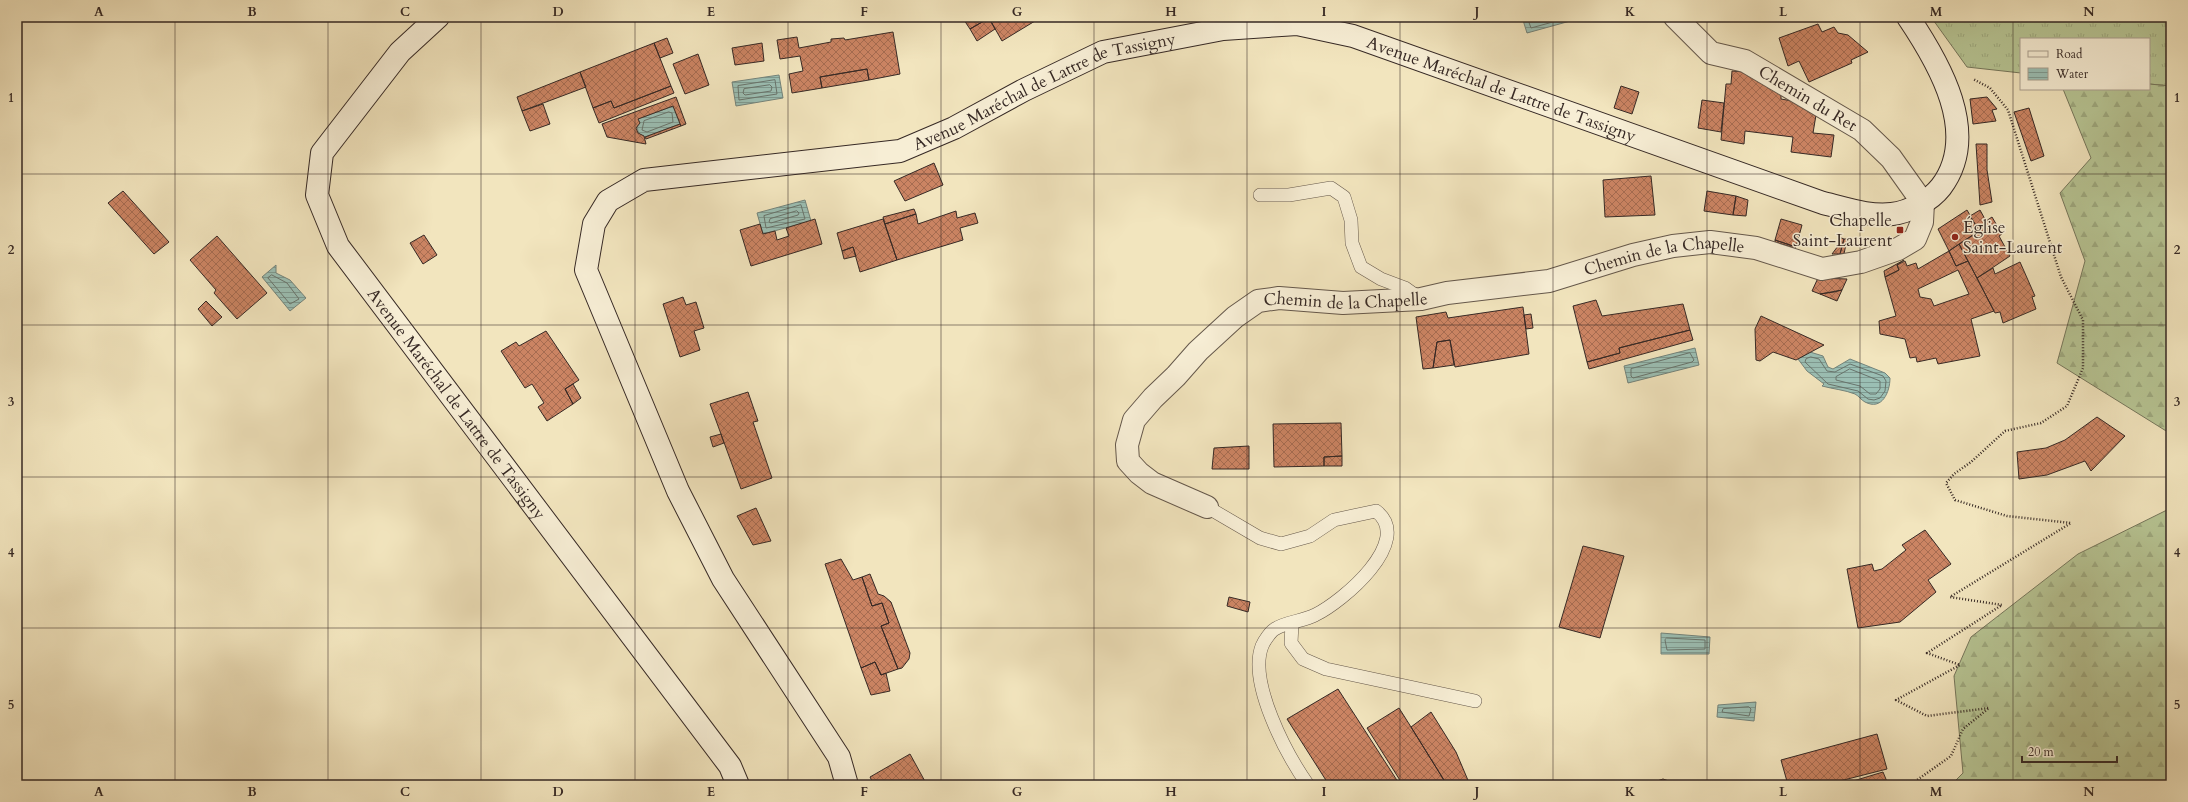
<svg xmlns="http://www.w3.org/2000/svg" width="2188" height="802" viewBox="0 0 2188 802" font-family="Cardo,serif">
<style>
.grass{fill:url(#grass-tufts);stroke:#76775c}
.forest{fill:url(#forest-firs);stroke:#76775c}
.water{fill:url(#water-rules);stroke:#73837b}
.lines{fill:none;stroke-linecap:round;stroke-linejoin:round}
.shore{stroke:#68746c;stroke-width:1}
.building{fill:url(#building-cross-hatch);stroke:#362925;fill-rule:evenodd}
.lane-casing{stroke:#65584b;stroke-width:14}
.street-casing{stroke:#65584b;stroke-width:24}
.secondary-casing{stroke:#362925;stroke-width:24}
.path{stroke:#362925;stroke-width:2.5;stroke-dasharray:1 2;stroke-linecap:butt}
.lane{stroke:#f7eed5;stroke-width:13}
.street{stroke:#f7eed5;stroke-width:22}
.secondary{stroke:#f7eed5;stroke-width:22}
.grid{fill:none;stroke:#362925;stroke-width:1;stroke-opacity:0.55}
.poi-dot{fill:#8f2418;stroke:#f7eed5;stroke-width:1.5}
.labels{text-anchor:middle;stroke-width:3;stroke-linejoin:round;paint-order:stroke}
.street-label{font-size:17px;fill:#362925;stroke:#f7eed5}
.poi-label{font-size:17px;fill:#362925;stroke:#f7eed5;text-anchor:end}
.neatline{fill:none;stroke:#362925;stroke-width:1.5}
.grid-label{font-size:13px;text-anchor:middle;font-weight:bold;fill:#362925}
</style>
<defs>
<pattern id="grass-tufts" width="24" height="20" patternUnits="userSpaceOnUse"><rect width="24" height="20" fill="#b7c594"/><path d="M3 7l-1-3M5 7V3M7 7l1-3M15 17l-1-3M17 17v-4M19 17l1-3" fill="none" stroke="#9ea97f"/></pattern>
<pattern id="forest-firs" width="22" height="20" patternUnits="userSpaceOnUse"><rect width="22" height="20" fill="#b7c594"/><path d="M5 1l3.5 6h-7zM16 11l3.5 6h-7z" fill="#9ea97f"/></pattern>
<pattern id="water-rules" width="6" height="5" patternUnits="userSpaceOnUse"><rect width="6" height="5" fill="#9bbfb4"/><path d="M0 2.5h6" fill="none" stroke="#7f9b92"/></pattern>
<pattern id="building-cross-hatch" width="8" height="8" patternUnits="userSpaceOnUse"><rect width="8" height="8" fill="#cb8463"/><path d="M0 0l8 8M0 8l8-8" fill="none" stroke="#a66c51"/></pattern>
</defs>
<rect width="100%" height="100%" fill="#f2e5be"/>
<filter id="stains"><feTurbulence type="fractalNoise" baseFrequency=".005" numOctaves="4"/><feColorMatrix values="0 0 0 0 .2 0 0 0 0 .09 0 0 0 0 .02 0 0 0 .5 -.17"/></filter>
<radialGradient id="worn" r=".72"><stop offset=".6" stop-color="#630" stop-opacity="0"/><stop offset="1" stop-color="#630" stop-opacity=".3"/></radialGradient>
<path class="grass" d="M1931,17H2171V86L2149,84V39H2021V73L1967,67Z"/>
<path class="forest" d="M2149,84L2171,86V434L2057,363L2085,261L2060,193L2091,158L2063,89H2149Z
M2171,508V785H1951L1963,773L1954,676L1971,637L2078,554Z"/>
<path class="water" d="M1522,17H1580L1581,18L1527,33Z
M779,75L783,98L736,106L732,82Z
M673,106L680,124L645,137C635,133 638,129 638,119Z
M805,200L811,221L763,234L757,213Z
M276,265V273L290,280L306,298L290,311L262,277Z
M1695,348L1699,365L1628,383L1624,366Z
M1810,352L1823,356L1828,367L1833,369L1850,359L1885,373L1890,378C1890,392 1882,411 1865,402C1861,400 1859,396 1855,394C1845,390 1833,389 1822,386L1824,384L1807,371L1798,359Z
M1661,633L1710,637L1709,654H1661Z
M1756,702L1754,721L1717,717L1718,705Z"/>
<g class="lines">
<path class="shore" d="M1527,17L1531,28L1571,17
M775,80L777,94L739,100L738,86Z
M770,85L772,87L771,91L745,95L743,93L744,89Z
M669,112L672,113L673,122L647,132L642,130L644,121Z
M801,205L805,219L766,228L764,216Z
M797,211L799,213L798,215L771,223L769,222L770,219Z
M272,275L287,283L299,299L290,304L268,278Z
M1690,353L1694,360L1692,362L1633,378L1631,376V369Z
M1811,357L1819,359L1827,371L1835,372L1850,364L1883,376L1886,381L1885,391L1880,398L1874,400L1868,399L1858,391L1828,384L1805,362L1806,359Z
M1850,369L1880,381V389L1876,394H1870L1860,386L1836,380V377Z
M1667,638L1705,640V649L1667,650L1665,640Z
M1749,707L1751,709L1749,716L1722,712L1723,709Z"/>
</g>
<path class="building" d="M962,17H1032L1035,21L1002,41L989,18L970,29Z
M989,18L995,29L977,41L970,29Z
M1818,24L1822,32L1834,27L1838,33L1848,35L1868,52L1851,60L1852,63L1809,82L1799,61L1788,66L1779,38Z
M893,32L900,74L869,80L867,69L820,77L822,88L792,93L789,74L803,71L800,56L780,59L777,40L797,37L799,48L831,42V39L844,38L845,40Z
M667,38L673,53L660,58L654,43Z
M654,43L671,86L614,108L611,101L593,108L580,72Z
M762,43L764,61L735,65L732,48Z
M698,54L709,85L685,94L673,64Z
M867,69L869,80L822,88L820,77Z
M1732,71L1745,72L1781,94V99L1798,102L1817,109L1813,133L1834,135L1831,157L1791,152L1793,137L1745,131L1744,144L1721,140L1726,84H1731Z
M580,72L586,87L522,111L517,97Z
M671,86L674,93L599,123L593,108L611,101L614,108Z
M1621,86L1639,92L1632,114L1614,108Z
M676,97L686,124L681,126L673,106L638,119L640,123L636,128L638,133L644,136L646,144L607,137L602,124Z
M1987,97L1997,109L1992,110L1996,121L1973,124L1970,99Z
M1702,100L1724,103L1721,132L1698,128Z
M543,104L550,124L530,131L522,111Z
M2029,108L2044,156L2031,161L2014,112Z
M680,124L681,126L646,139L645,137Z
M1976,144H1987V170L1992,202L1980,205Z
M934,163L943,185L905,201L894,181Z
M1651,176L1655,215L1605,217L1603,180Z
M123,191L169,242L154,254L108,203Z
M1707,191L1736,196L1733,215L1704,211Z
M1736,196L1748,200L1746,216L1733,215Z
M914,209L916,214L885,224L883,217Z
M1967,210L1979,231L1949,251L1938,229Z
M1980,210L1986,221L1992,217L2002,234L1999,236L2010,256L1977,278L1959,244L1979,231L1970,216Z
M956,211L957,218L975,213L978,223L960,228L963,240L897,260L885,224L916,214L918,224Z
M815,219L822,244L751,266L740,230L760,224L763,234L775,231L777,240L789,236L786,228Z
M883,219L897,260L860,272L853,247L842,251L837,233Z
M1781,219L1802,225L1796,247L1775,240Z
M424,235L437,255L423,264L410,243Z
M217,236L267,293L237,319L214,293L216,290L190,260Z
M1839,237L1844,239L1840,254H1832L1838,246Z
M1844,239H1847L1844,254H1840Z
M1775,240L1796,247L1795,248L1775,242Z
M1959,244L1968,261L1956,266L1949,251Z
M853,247L856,256L844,259L842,251Z
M1949,251L1956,266L1968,261L1994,311L1971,319L1980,356L1938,364L1936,358L1917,362L1916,357L1910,358L1905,339L1880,334L1879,321L1896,316L1885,277L1899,270L1897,265L1905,261L1907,266L1916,263L1918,269ZM1958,270L1969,294L1934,306L1931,299L1920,297L1918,289Z
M1904,260L1897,265L1899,270L1885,277L1884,271Z
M2020,262L2035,296L2032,297L2036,309L2003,323L2000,312L1995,313L1977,278L1993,268L1995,274Z
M1818,278L1847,279L1842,290L1820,294L1812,291Z
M1842,290L1837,301L1820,294L1834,292Z
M683,297L686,305L696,302L704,328L694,331L700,350L680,357L663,304Z
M1596,300L1602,316L1683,304L1690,330L1619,348L1620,353L1587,362L1573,306Z
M206,301L222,317L212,326L198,309Z
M1523,307L1529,354L1455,367L1450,340L1437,342L1433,368L1423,369L1416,317L1446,312L1448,318Z
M1531,314L1533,328L1526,329L1524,315Z
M1761,316L1824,345L1796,360L1773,352L1760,361L1756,360L1755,329Z
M1690,330L1693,340L1589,369L1587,362L1620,353L1619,348Z
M546,331L579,380L565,389L573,404L547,421L538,407L544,403L532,384L525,388L501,351L516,342L519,346Z
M1450,340L1454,365L1433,368L1437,342Z
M573,384L581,398L573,404L565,389Z
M748,392L758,421L753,422L772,478L741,489L710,404Z
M2097,417L2125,436L2091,471L2085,461L2047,475L2019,479L2017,452L2046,448L2065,440Z
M1341,423L1342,456L1324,457V466L1274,467L1273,424Z
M721,434L724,443L713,447L710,437Z
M1249,446V469H1212L1214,448Z
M1342,456V466H1324V457Z
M756,508L771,541L753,545L737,516Z
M1925,530L1951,564L1928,580L1936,592L1900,622L1858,628L1847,569L1872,564L1874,571L1882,569L1906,550L1902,545Z
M1583,546L1624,556L1600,638L1559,627Z
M841,559L853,580L862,577L872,606L882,603L889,623L881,626L898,669L881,675L875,662L861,668L825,564Z
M870,574L878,594L884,596L891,602L910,653L909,659L902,668L898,669L881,626L889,623L882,603L872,606L862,577Z
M1229,597L1250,602L1248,612L1227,606Z
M875,662L881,675L886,673L890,691L871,695L861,668Z
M1338,689L1400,785H1329L1287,719Z
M1399,708L1411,727L1447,785H1403L1367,728Z
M1431,712L1456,752L1470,785H1447L1411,727Z
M1877,734L1887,769L1824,785H1788L1781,760Z
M910,754L927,785H874L870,777Z
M1883,772L1888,784L1885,785H1840Z
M1663,779L1669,781L1673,785H1645Z"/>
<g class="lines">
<defs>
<path id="lane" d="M1260,195H1289L1331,188L1344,197L1351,220L1352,243L1361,267L1381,279L1405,288L1419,298
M1207,507L1260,538L1281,544L1310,536L1334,520L1376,511C1415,541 1342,602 1315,615C1304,621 1285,622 1275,629C1271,631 1264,641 1262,646C1248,682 1286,754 1308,785
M1292,624L1291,643L1303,659L1326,669L1475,701"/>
<g id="street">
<path id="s1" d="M1207,507L1152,483L1139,473L1128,461L1127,445L1134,420L1153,398L1176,376L1198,351L1235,317L1258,301L1279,298L1343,303L1421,299L1447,293L1549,281L1633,255L1673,246L1710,242L1756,248L1822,269L1861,262L1898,249L1915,239L1922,222L1923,203L1891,158L1862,130L1745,61L1711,53L1675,17"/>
</g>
<g id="secondary">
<path id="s2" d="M438,17L400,52L322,153L317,195L338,246L730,766L738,785"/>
<path id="s3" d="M847,785L839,757L723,579L678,491L586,270L594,224L608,201L644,180L900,151L954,128L1024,90L1103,52L1223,29L1297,24L1353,36L1823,203C1845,208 1869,217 1892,214C1909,212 1930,201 1941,187C1981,134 1939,63 1908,17"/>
</g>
</defs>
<use href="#lane" class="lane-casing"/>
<use href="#street" class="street-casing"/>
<use href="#secondary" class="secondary-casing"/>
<path class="path" d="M1910,785L1951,756L1963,729L1989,708L1927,716L1896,700L1960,665L1927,653L2002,605L1950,597L2071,523L2007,516L1955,500L1946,483L1954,474L1971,462L2005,431L2041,423L2067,406L2083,368V320L2061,277L2008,110L1990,88L1973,79"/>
<use href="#lane" class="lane"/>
<use href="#street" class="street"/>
<use href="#secondary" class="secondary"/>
</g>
<path class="grid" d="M175,17V785M328,17V785M481,17V785M635,17V785M788,17V785M941,17V785M1094,17V785M1247,17V785M1400,17V785M1553,17V785M1707,17V785M1860,17V785M2013,17V785M17,174H2171M17,325H2171M17,477H2171M17,628H2171"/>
<g class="poi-dot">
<rect x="1896" y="226" width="8" height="8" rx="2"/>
<circle cx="1955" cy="237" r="4"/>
</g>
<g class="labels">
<g class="street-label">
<text dy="6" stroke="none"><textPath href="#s3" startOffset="1590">Avenue Maréchal de Lattre de Tassigny</textPath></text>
<text dy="6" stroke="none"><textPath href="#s3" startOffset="1110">Avenue Maréchal de Lattre de Tassigny</textPath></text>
<text transform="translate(1808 98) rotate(31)" y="6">Chemin du Ret</text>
<text dy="6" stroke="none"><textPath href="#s1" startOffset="719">Chemin de la Chapelle</textPath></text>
<text dy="6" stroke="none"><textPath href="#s1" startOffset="395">Chemin de la Chapelle</textPath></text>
<text dy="6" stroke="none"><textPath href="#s2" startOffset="474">Avenue Maréchal de Lattre de Tassigny</textPath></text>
</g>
<g class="poi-label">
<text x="1892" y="226">Chapelle<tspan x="1892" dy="20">Saint-Laurent</tspan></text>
<text x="1963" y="233" text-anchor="start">Église<tspan x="1963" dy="20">Saint-Laurent</tspan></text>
</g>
</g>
<rect width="2188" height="802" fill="none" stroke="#f2e5be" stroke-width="44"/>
<rect x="2020" y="38" width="130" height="52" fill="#f7eed5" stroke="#aa9f8f"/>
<rect x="2028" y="51" width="20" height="6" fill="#f7eed5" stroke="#aa9f8f"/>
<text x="2056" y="58" font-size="12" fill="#362925">Road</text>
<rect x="2028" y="68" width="20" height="12" fill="url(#water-rules)" stroke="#aa9f8f"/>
<text x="2056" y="78" font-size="12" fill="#362925">Water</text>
<path d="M2022 756v6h95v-6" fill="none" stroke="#362925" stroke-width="2"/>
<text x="2028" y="756" font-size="12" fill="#362925" stroke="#f7eed5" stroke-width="3" paint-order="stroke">20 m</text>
<rect x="22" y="22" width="2144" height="758" class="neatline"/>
<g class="grid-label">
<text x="99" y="16">A</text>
<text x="252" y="16">B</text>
<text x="405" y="16">C</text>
<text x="558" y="16">D</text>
<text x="711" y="16">E</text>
<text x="864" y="16">F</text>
<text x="1017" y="16">G</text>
<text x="1171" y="16">H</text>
<text x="1324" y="16">I</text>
<text x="1477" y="16">J</text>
<text x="1630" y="16">K</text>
<text x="1783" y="16">L</text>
<text x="1936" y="16">M</text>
<text x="2089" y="16">N</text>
<text x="11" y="102">1</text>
<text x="2177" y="102">1</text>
<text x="11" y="254">2</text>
<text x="2177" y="254">2</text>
<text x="11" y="406">3</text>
<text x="2177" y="406">3</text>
<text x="11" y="557">4</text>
<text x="2177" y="557">4</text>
<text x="11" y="709">5</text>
<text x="2177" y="709">5</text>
<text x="99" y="796">A</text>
<text x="252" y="796">B</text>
<text x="405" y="796">C</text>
<text x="558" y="796">D</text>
<text x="711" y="796">E</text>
<text x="864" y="796">F</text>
<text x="1017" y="796">G</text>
<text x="1171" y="796">H</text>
<text x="1324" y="796">I</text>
<text x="1477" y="796">J</text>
<text x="1630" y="796">K</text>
<text x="1783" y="796">L</text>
<text x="1936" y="796">M</text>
<text x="2089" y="796">N</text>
</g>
<rect width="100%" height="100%" filter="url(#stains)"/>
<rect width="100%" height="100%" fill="url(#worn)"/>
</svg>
